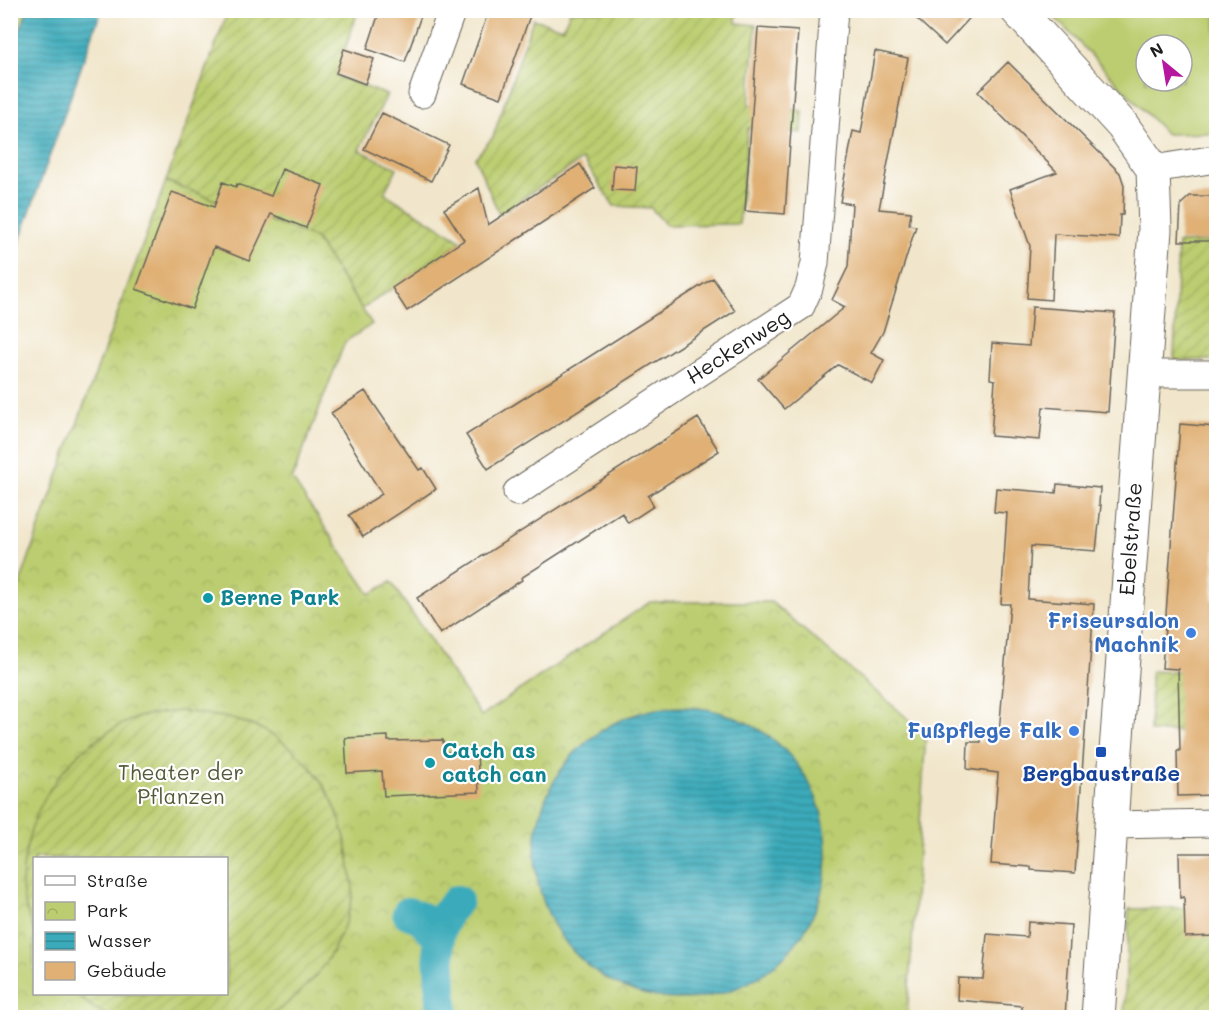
<svg xmlns="http://www.w3.org/2000/svg" width="1227" height="1028" viewBox="0 0 1227 1028" font-family="Mali,sans-serif">
<style>
.grass{fill:#bbcd70;stroke:#6c7446;stroke-width:1.5;fill-rule:evenodd}
.park{fill:url(#park-crowns);stroke:#6c7446;stroke-width:1.5;fill-rule:evenodd}
.garden{fill:url(#garden-furrows);stroke:#6c7446;stroke-width:1.5}
.water{fill:url(#water-rules);stroke:#2c636b;stroke-width:1.5}
.lines{fill:none;stroke-linecap:round;stroke-linejoin:round}
.canal{stroke:#3baaba;stroke-width:32}
.building{fill:#e0b075}
.minor-casing{stroke:#676359;stroke-width:29}
.tertiary-casing{stroke:#676359;stroke-width:35}
.minor{stroke:#fff;stroke-width:27}
.tertiary{stroke:#fff;stroke-width:33}
.culture-dot{fill:#0f9aa8;stroke:#fff;stroke-width:2}
.shop-dot{fill:#3f7fe0;stroke:#fff;stroke-width:2}
.transit-dot{fill:#1a4fb4;stroke:#fff;stroke-width:2}
.labels{text-anchor:middle;stroke-width:4.5;stroke-linejoin:round;paint-order:stroke}
.street-label{font-size:21px;fill:#1c1c1c;stroke:#fff}
.culture-label{font-size:21px;font-weight:bold;fill:#0d838f;stroke:#fff;text-anchor:start}
.shop-label{font-size:21px;font-weight:bold;fill:#366cbe;stroke:#fff;text-anchor:end}
.park-label{font-size:21px;fill:#545a39;stroke:#fff}
.transit-label{font-size:21px;font-weight:bold;fill:#164399;stroke:#fff}
</style>
<defs>
<pattern id="park-crowns" width="20" height="18" patternUnits="userSpaceOnUse" patternTransform="scale(1.5)"><rect width="20" height="18" fill="#bbcd70"/><path d="M2 6a3 3 0 1 1 6 0M12 15a3 3 0 1 1 6 0" fill="none" stroke="#a0af60"/></pattern>
<pattern id="garden-furrows" width="10" height="10" patternUnits="userSpaceOnUse" patternTransform="scale(1.5)"><rect width="10" height="10" fill="#bbcd70"/><path d="M-1 1l2-2M0 10L10 0M9 11l2-2" fill="none" stroke="#a0af60"/></pattern>
<pattern id="water-rules" width="6" height="5" patternUnits="userSpaceOnUse" patternTransform="scale(1.5)"><rect width="6" height="5" fill="#3baaba"/><path d="M0 2.5h6" fill="none" stroke="#318a96"/></pattern>
</defs>
<rect width="100%" height="100%" fill="#fff"/>
<filter id="ink" filterUnits="userSpaceOnUse"><feTurbulence type="fractalNoise" baseFrequency=".0167" numOctaves="2"/><feDisplacementMap in="SourceGraphic" scale="12" xChannelSelector="R" yChannelSelector="G"/><feConvolveMatrix kernelMatrix="1 2 1 2 8 2 1 2 1" color-interpolation-filters="sRGB"/></filter>
<filter id="wash" filterUnits="userSpaceOnUse"><feTurbulence type="fractalNoise" baseFrequency=".008" numOctaves="4" result="noise"/><feDisplacementMap in="SourceGraphic" scale="24" xChannelSelector="R" yChannelSelector="G"/><feGaussianBlur stdDeviation="1.35" result="paint"/><feColorMatrix in="noise" values="0 0 0 0 0 0 0 0 0 0 0 0 0 0 0 0 0 1.4 0 .05"/><feComposite in="paint" operator="in"/></filter>
<g filter="url(#wash)">
<rect width="100%" height="100%" fill="#f1e6cb"/>
<path class="grass" d="M11,10L27,11L11,56L10,11Z
M1049,11H1216V133L1166,134ZM1146,45H1182V81H1146Z"/>
<path class="park" d="M166,181L315,238L372,324L345,342L292,479L370,594L391,582L481,716L650,602H771L926,734L907,1017L11,1018V610L39,528ZM34,858H226V994H34Z"/>
<path class="garden" d="M228,11H358L336,76L387,95L359,150L397,168L384,193L462,241L362,309L315,238L166,181Z
M570,11H737L736,23L756,25L749,105L803,111L802,133L748,128L739,224L666,225L651,208L614,206L583,159L499,214L475,158L493,137L533,19L563,28Z
M1216,242V360H1174L1178,243Z
M1151,671L1216,674V731L1150,732Z
M180,711C215,715 251,719 280,740C325,771 344,815 350,867C351,877 355,890 352,899C341,949 311,992 267,1017H110L92,1007L76,994H226V858H34V932C30,920 26,909 23,897C21,882 23,865 26,851C37,790 80,739 139,717C151,713 167,713 180,711Z
M1216,907V1017L1124,1018L1129,909Z"/>
<path class="water" d="M27,11H101L11,265V56Z
M535 853a146 146 0 1 1 292 0a146 146 0 1 1-292 0Z"/>
<g class="lines">
<path class="canal" d="M408,913L421,918L438,937L443,1018
M438,937L446,913L457,901"/>
</g>
<g id="blocks">
<path class="building" d="M380,10H423L405,62L367,49Z
M489,10H532L501,98L463,84Z
M907,10H977L945,45Z
M758,28L798,31L785,214L745,211Z
M344,49L374,59L365,84L336,73Z
M875,51L908,58L879,209L911,212L909,225L916,226L883,332L871,353L884,360L872,383L838,365L784,409L758,379L845,307L832,300L848,267L852,204L840,202L853,131L861,133Z
M1008,62L1120,173L1124,185L1123,215H1120L1119,238L1054,234L1051,300L1027,298L1030,246L1010,189L1057,172L978,92Z
M382,113L449,145L431,181L364,149Z
M580,164L595,188L407,311L392,288L464,240L444,209L479,188L488,225Z
M614,165L637,167L635,191L612,190Z
M282,169L323,185L306,228L271,214L249,261L214,247L192,309L136,289L172,192L214,207L223,182L236,187L237,184L271,196Z
M1190,196H1216V241H1179L1181,204Z
M713,278L735,311L488,469L466,435Z
M1032,307L1115,313L1108,412L1043,407L1040,440L991,436L995,380L990,379L992,343L1029,346Z
M365,391L419,470L423,468L436,489L363,537L349,515L382,494L331,413Z
M698,418L719,451L648,496L654,506L628,523L622,513L521,578L522,580L440,634L417,598Z
M1180,424L1216,427V521L1212,600H1216V666L1213,711H1216V795L1178,796L1177,751H1180L1178,669L1162,668Z
M1057,484L1100,488L1099,505H1101L1096,551L1031,546L1028,599L1094,604L1075,873L1031,870V867L991,864L998,773L967,769L968,742H981L982,732L999,733L1010,604H1001L1007,513L994,512L996,488L1056,493Z
M388,736V741L443,740L444,752L477,750L479,792L384,796L382,771L347,773L345,738Z
M1179,853H1216V936L1185,937L1184,897L1180,898Z
M1028,922L1071,925L1065,1017H1022V1006L957,1000L958,978L983,979L987,934L1027,937Z"/>
</g>
</g>
<g filter="url(#ink)">
<use href="#blocks" fill-opacity="0" stroke="#676359" stroke-width="1.5"/>
<g class="lines">
<defs>
<path id="minor" d="M422,94L452,10
M1153,169L1216,159
M1143,374H1216
M517,492L801,306L809,288L815,263L834,10
M1111,825L1216,823"/>
<path id="tertiary" d="M1017,10L1122,125L1153,169L1155,230L1116,751L1098,1018"/>
</defs>
<use href="#minor" class="minor-casing"/>
<use href="#tertiary" class="tertiary-casing"/>
<use href="#minor" class="minor"/>
<use href="#tertiary" class="tertiary"/>
</g>
</g>
<g class="culture-dot">
<circle cx="208" cy="598" r="6"/>
<circle cx="430" cy="763" r="6"/>
</g>
<g class="shop-dot">
<circle cx="1191" cy="633" r="6"/>
<circle cx="1074" cy="731" r="6"/>
</g>
<rect class="transit-dot" x="1095" y="746" width="12" height="12" rx="3"/>
<g class="labels">
<g class="street-label">
<text transform="translate(738 347) rotate(-33)" y="7">Heckenweg</text>
<text transform="translate(1131 539) rotate(-86)" y="7">Ebelstraße</text>
</g>
<g class="culture-label">
<text x="220" y="605">Berne Park</text>
<text x="442" y="758">Catch as<tspan x="442" dy="24">catch can</tspan></text>
</g>
<g class="shop-label">
<text x="1179" y="628">Friseursalon<tspan x="1179" dy="24">Machnik</tspan></text>
<text x="1062" y="738">Fußpflege Falk</text>
</g>
<g class="park-label">
<text x="181" y="780">Theater der<tspan x="181" dy="24">Pflanzen</tspan></text>
</g>
<g class="transit-label">
<text x="1101" y="781">Bergbaustraße</text>
</g>
</g>
<rect width="1227" height="1028" fill="none" stroke="#fff" stroke-width="36"/>
<rect x="33" y="857" width="195" height="138" fill="#ffffff" stroke="#a4a4a4" stroke-width="1.5"/>
<rect x="45" y="876" width="30" height="9" fill="#ffffff" stroke="#a4a4a4" stroke-width="1.5"/>
<text x="87" y="887" font-size="18" fill="#1c1c1c">Straße</text>
<rect x="45" y="902" width="30" height="18" fill="url(#park-crowns)" stroke="#a4a4a4" stroke-width="1.5"/>
<text x="87" y="917" font-size="18" fill="#1c1c1c">Park</text>
<rect x="45" y="932" width="30" height="18" fill="url(#water-rules)" stroke="#a4a4a4" stroke-width="1.5"/>
<text x="87" y="947" font-size="18" fill="#1c1c1c">Wasser</text>
<rect x="45" y="962" width="30" height="18" fill="#e0b075" stroke="#a4a4a4" stroke-width="1.5"/>
<text x="87" y="977" font-size="18" fill="#1c1c1c">Gebäude</text>
<g transform="translate(1164 63) rotate(330)"><circle r="28" fill="#ffffff" stroke="#a4a4a4" stroke-width="1.5"/>
<path d="M0-4.5L10 22L0 15L-10 22Z" fill="#b5179e"/>
<text y="-9" font-size="16" font-weight="bold" text-anchor="middle" fill="#1c1c1c">N</text>
</g>
</svg>
